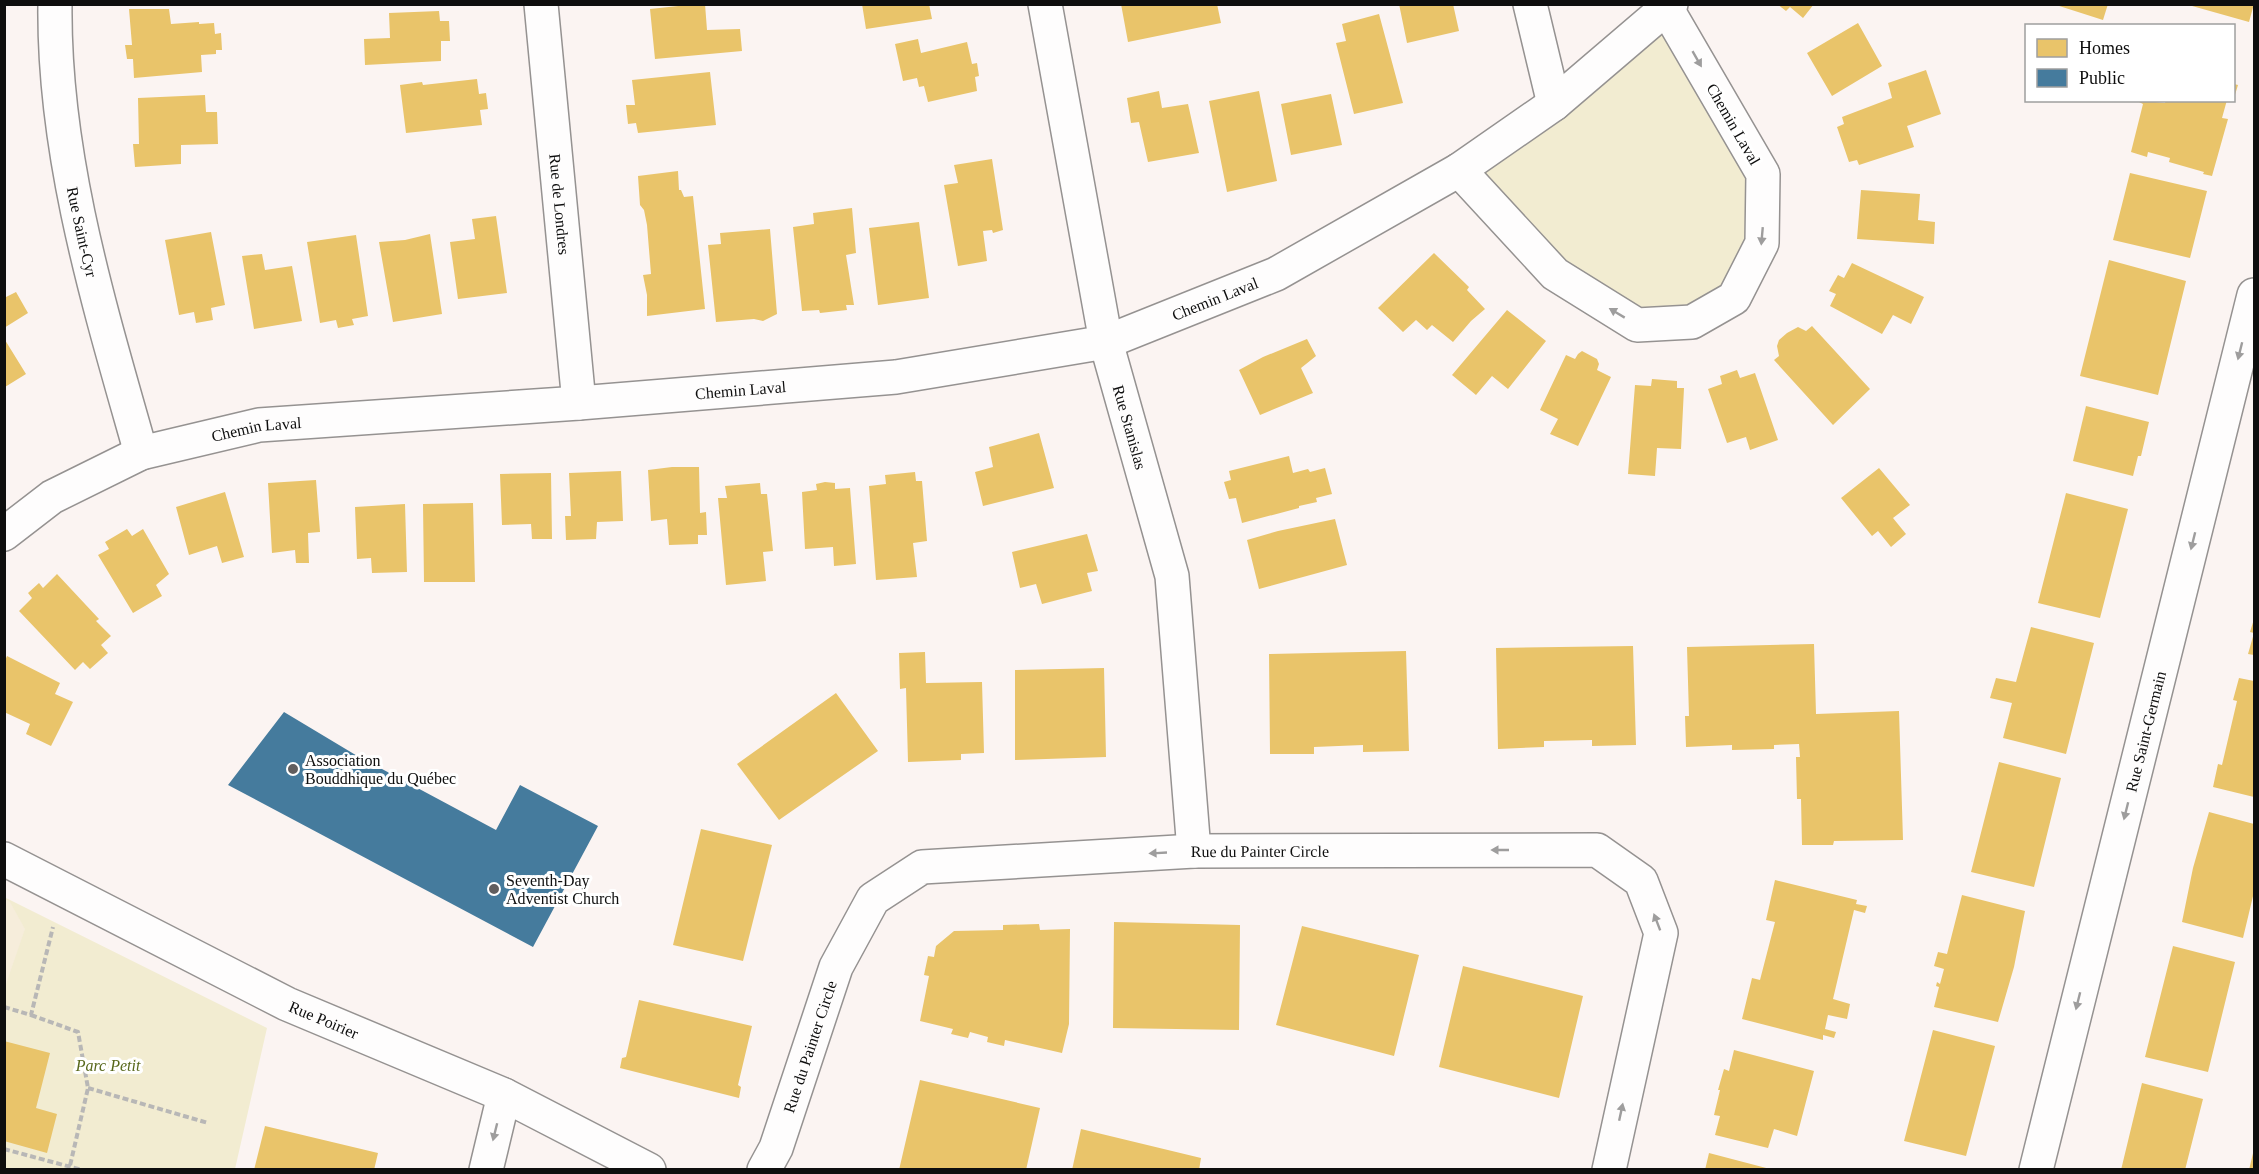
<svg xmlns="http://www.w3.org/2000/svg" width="2259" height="1174" viewBox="0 0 2259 1174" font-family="Georgia,serif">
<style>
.green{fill:#f2ecd1}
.pitch{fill:#f6eddb}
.homes{fill:#e9c46a}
.public{fill:#457b9d}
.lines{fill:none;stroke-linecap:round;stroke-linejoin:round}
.minor-casing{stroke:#959291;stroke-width:36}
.path{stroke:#b8b7b6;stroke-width:4;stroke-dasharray:6 3;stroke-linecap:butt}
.minor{stroke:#fefdfd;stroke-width:33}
.oneway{fill:#9e9d9d}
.poi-dot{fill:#615e5e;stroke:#fff;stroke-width:2}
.labels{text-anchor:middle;stroke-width:6;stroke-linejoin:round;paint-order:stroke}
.street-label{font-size:16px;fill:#0e0e0e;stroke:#fff}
.poi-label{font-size:16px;fill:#0e0e0e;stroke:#fff;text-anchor:start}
.park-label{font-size:16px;font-style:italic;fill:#58681b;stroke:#fff}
</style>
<rect width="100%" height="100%" fill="#fbf4f2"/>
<path class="green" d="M1667,9L1763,174L1734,298L1637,325L1459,170Z
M4,897L267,1028L235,1169H5Z"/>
<path class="pitch" d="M5,899L10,902L25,929L5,987Z"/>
<path class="homes" d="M697,4H705L707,30L740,29L742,51L655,59L650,9Z
M862,4H929L932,19L866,29Z
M1121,4H1217L1221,23L1128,42Z
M1399,4H1453L1459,31L1407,43Z
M1777,4H1814L1803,18L1790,7L1786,11Z
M2053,4H2108L2103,20Z
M2185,4H2254L2249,22Z
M129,9H169L171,24L199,22V24L214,23L215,34L221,33L222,50H216V54L201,55L202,72L134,78L133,59H127L125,45H132Z
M439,11L440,21H449L450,41H441V61L365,65L364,39L390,38L389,13Z
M1379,14L1403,103L1354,114L1336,43L1346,41L1342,24Z
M1858,23L1882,66L1832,96L1807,53Z
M918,39L921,53L967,42L972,64L977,63L979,76L975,77L977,91L928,102L924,86L919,87L917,78L903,81L895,44Z
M1926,70L1941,114L1907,126L1914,147L1859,165L1857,160L1849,162L1837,127L1844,124L1842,117L1892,98L1888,83Z
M710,72L716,125L638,133L636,123L628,124L626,105H635L632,80Z
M477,79L479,94L486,93L488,109L480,110L482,125L406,133L400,85L422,82L423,85Z
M2234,84L2238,85L2234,98Z
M1159,91L1162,108L1188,104L1199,153L1148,162L1139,122L1131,123L1127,98Z
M1259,91L1277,181L1227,192L1209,101Z
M1331,94L1342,145L1291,155L1281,104Z
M205,95L206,112H217L218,144L181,145V164L135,167L133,144H139L138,98Z
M2135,100L2165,103L2166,100H2227L2222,118L2228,119L2212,176L2203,174L2204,172L2169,162L2170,158L2148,152L2147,157L2131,152L2143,104Z
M992,159L1003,230L993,233L992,230L983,231L987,261L958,266L944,185L958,183L954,165Z
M678,171L679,190H681L684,197L693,196L705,309L647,316V295L643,275L651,274L647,225L644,210L640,205L638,176Z
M2130,173L2207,191L2190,258L2113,240Z
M1861,190L1920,194L1918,220L1935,222L1934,244L1857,239Z
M852,208L856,253L846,255L854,305H846L847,310L820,313L819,310L802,311L793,227L814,224L813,213Z
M496,216L507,293L458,299L450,242L475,239L472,219Z
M919,222L929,298L878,305L869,228Z
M770,229L777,314L763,321L754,319L716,322L708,245L721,244L720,233Z
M211,232L225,305L211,308L213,320L196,323L194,312L179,315L165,240Z
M430,234L442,314L393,322L379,242L405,240Z
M356,235L368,316L352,319L354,325L338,328L336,320L320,323L307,242Z
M1434,253L1469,287L1467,290L1485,309L1471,321L1453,342L1432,325L1427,330L1416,320L1403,332L1378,308Z
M262,254L265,270L292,266L302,321L254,329L242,256Z
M2109,260L2186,281L2158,395L2080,376Z
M1852,263L1924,297L1911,324L1893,315L1882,334L1830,306L1836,294L1829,291L1838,275L1844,278Z
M16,292L28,313L4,328V298Z
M1507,310L1546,341L1508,389L1492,376L1476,395L1452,375Z
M1812,326L1870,389L1833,425L1774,360L1779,356L1777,346L1779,340L1787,333L1798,327L1806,331Z
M1307,339L1316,356L1301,368L1313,393L1260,415L1239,370L1263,357Z
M5,340L26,374L5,387Z
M1582,351L1597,359L1599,364L1597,370L1611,377L1578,446L1550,434L1558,419L1540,410L1566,355L1575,359L1578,354Z
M1737,370L1740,378L1755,373L1778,440L1750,450L1746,437L1727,443L1708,389L1722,384L1720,376Z
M1652,379L1677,381V388H1684L1681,449L1657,448L1655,476L1628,474L1635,385L1651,386Z
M2086,406L2149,422L2141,456H2138L2133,476L2073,461Z
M1039,433L1054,488L983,506L975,472L993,467L989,447Z
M1289,456L1293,473L1308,469L1310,472L1325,468L1332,494L1316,498L1317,502L1299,506V508L1242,523L1236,498L1229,499L1224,482L1231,480L1229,471Z
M672,467H699L700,513L706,512L707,535H698V544L669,545L667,519L651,521L648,470Z
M1879,468L1910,505L1893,518L1906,534L1891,547L1878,531L1872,536L1841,498Z
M621,471L623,521L597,522L596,539L566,540L565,516H571L569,473Z
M915,472L916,481H922L927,541L913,543L917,577L876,580L869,486L886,484L885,475Z
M551,473L552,539H532L531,524L502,525L500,474Z
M316,480L320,532L308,533L309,563H296L295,550L272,553L268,483Z
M825,482L835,483V489L850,488L856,564L834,566L833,547L805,549L802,492L817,490L816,484Z
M760,483L761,494H767L773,551L763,552L766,581L726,585L718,498H727L725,486Z
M225,492L244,557L222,563L217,546L189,555L176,507Z
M2066,493L2128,509L2100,618L2038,603Z
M473,503L475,582H424L423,504Z
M405,504L407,572L372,573L371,558L357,559L355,507Z
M1335,519L1347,565L1259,589L1247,540L1278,531Z
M127,529L132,536L143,529L169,574L156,585L162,596L133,613L98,555L109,549L105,542Z
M1087,534L1098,571L1087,573L1092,591L1042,604L1036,584L1020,588L1012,552Z
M57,574L99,619L96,621L111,636L101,645L108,653L90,669L83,662L75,670L19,611L32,598L28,593L39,583L43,588Z
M2254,619V655L2248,654L2254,633L2250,632Z
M2031,627L2094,643L2066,754L2003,738L2012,703L1990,698L1996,678L2016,682Z
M1814,644L1816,714L1899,711L1903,840L1834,841L1833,845H1802L1801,799H1797L1796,757H1800L1799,744L1774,745V749L1732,750V745L1686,747L1685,716H1689L1687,647Z
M1633,646L1636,745L1592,746V740L1544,741V747L1498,749L1496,648Z
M1406,651L1409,751L1363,752V745L1314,747V754H1270L1269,654Z
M925,652L926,683L982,682L984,753L961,754V760L908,762L906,688L900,689L899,653Z
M7,656L60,683L55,694L73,702L51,746L26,734L30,724L4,712V663Z
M1104,668L1106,757L1015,760V670Z
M2239,678L2254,681V797L2213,787L2218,764L2222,765L2237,701L2233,700Z
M836,693L878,751L779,820L737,764Z
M1999,762L2061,778L2034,887L1971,872Z
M2209,812L2254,824V892L2243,938L2182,922L2193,868Z
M701,829L772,845L743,961L673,945Z
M1775,880L1857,900L1856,904L1867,906L1865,913L1854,910L1833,999L1850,1004L1847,1019L1828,1015L1825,1029L1836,1032L1834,1038L1823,1035V1040L1742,1019L1752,978L1760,980L1775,922L1766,920Z
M1962,895L2025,911L2014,967L1998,1022L1934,1007L1939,987L1936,986L1937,982L1940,984L1944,969L1934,966L1938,952L1947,954Z
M1114,922L1240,925L1239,1030L1113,1028Z
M1039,924L1040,930L1070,929L1069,1024L1062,1053L1005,1040L1004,1046L987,1042L988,1037L970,1032L968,1038L951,1034L953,1029L920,1021L929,976L924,975L928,956L934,957L936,946L954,931L1003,930V925Z
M1302,926L1419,955L1394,1056L1276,1025Z
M2173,946L2235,962L2208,1072L2145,1057Z
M1463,966L1583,996L1559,1098L1439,1067Z
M639,1000L752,1026L738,1085L741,1087L739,1098L620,1068L622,1058L626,1057Z
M1933,1030L1995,1046L1966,1156L1904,1141Z
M4,1041L50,1053L36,1108L57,1114L47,1153L4,1141Z
M1734,1050L1814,1071L1797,1136L1774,1129L1768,1148L1715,1135L1720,1116L1714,1115L1720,1090H1718L1724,1069L1729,1071Z
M920,1080L1040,1108L1026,1170H899Z
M2142,1083L2203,1099L2185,1170H2121Z
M265,1126L378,1153L374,1170H254Z
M1081,1129L1201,1158L1199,1170H1072Z
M2254,1149V1170H2249Z
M1709,1153L1770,1169V1170H1705Z"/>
<path class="public" d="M284,712L354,754L496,830L520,785L598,826L533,947L228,785Z"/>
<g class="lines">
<defs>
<g id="minor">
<path id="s1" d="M55,4C53,157 100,308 141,453"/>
<path id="s2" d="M541,4L579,403"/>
<path id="s3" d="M1045,4L1106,342L1172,576L1194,851"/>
<path d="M1530,4L1554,104"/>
<path d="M1459,170L1555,274L1637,325L1692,322L1734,298L1762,243L1763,174L1667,9"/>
<path id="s4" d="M4,534L52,497L141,453L259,425L579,403L896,377L1106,342L1276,274L1459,170L1554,104L1671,4"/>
<path id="s5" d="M4,859L287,1004L504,1095L649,1170"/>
<path d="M486,1170L504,1095"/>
<path id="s6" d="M764,1170L776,1148L836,967L873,899L922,867L1194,851L1597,850L1641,881L1661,933L1609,1170"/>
<path id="s7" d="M2036,1170L2254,295"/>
</g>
</defs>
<use href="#minor" class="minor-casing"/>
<path class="path" d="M4,1007L31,1015L53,927
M31,1015L78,1032L88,1088L69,1170
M88,1088L208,1123
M4,1149L82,1170"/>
<use href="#minor" class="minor"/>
</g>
<defs><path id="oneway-solid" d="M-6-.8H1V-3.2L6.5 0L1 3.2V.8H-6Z" transform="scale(1.5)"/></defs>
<g class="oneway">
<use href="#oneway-solid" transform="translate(1697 59) rotate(60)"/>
<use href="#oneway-solid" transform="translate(1762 236) rotate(95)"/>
<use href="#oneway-solid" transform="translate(1617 313) rotate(-149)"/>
<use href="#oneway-solid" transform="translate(2240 351) rotate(104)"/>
<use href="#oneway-solid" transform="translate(2193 541) rotate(104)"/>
<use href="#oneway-solid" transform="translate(2126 811) rotate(104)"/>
<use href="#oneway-solid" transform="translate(1500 850) rotate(180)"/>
<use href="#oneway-solid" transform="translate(1158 853) rotate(177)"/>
<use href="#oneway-solid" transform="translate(1657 922) rotate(-111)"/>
<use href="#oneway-solid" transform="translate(2078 1001) rotate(104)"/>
<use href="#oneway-solid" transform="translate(1621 1112) rotate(-78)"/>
<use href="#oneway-solid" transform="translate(495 1132) rotate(104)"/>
</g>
<g class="poi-dot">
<circle cx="293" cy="769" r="6"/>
<circle cx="494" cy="889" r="6"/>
</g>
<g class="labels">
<g class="street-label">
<text transform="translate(1734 124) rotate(60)" y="6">Chemin Laval</text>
<text dy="6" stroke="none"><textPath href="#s2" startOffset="201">Rue de Londres</textPath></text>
<text dy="6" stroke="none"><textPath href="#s1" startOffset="230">Rue Saint-Cyr</textPath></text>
<text dy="6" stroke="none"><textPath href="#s4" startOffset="1250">Chemin Laval</textPath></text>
<text dy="6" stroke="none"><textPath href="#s4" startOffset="764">Chemin Laval</textPath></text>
<text dy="6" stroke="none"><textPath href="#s3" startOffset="432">Rue Stanislas</textPath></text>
<text dy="6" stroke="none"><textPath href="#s4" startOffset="278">Chemin Laval</textPath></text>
<text dy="6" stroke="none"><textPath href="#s7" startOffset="452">Rue Saint-Germain</textPath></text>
<text dy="6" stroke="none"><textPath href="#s6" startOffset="690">Rue du Painter Circle</textPath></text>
<text dy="6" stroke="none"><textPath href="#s5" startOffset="358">Rue Poirier</textPath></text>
<text dy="6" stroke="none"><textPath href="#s6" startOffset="132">Rue du Painter Circle</textPath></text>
</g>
<g class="poi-label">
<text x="305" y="766">Association<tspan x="305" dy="18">Bouddhique du Québec</tspan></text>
<text x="506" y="886">Seventh-Day<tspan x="506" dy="18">Adventist Church</tspan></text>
</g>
<g class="park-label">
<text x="108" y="1071">Parc Petit</text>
</g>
</g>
<rect width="2259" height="1174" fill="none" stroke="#0e0e0e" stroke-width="12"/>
<rect x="2025" y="24" width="210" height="78" fill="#ffffff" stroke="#9f9f9f" stroke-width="1.5"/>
<rect x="2037" y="39" width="30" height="18" fill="#e9c46a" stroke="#9f9f9f" stroke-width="1.5"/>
<text x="2079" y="54" font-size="18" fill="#0e0e0e">Homes</text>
<rect x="2037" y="69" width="30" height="18" fill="#457b9d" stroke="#9f9f9f" stroke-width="1.5"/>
<text x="2079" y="84" font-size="18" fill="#0e0e0e">Public</text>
</svg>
